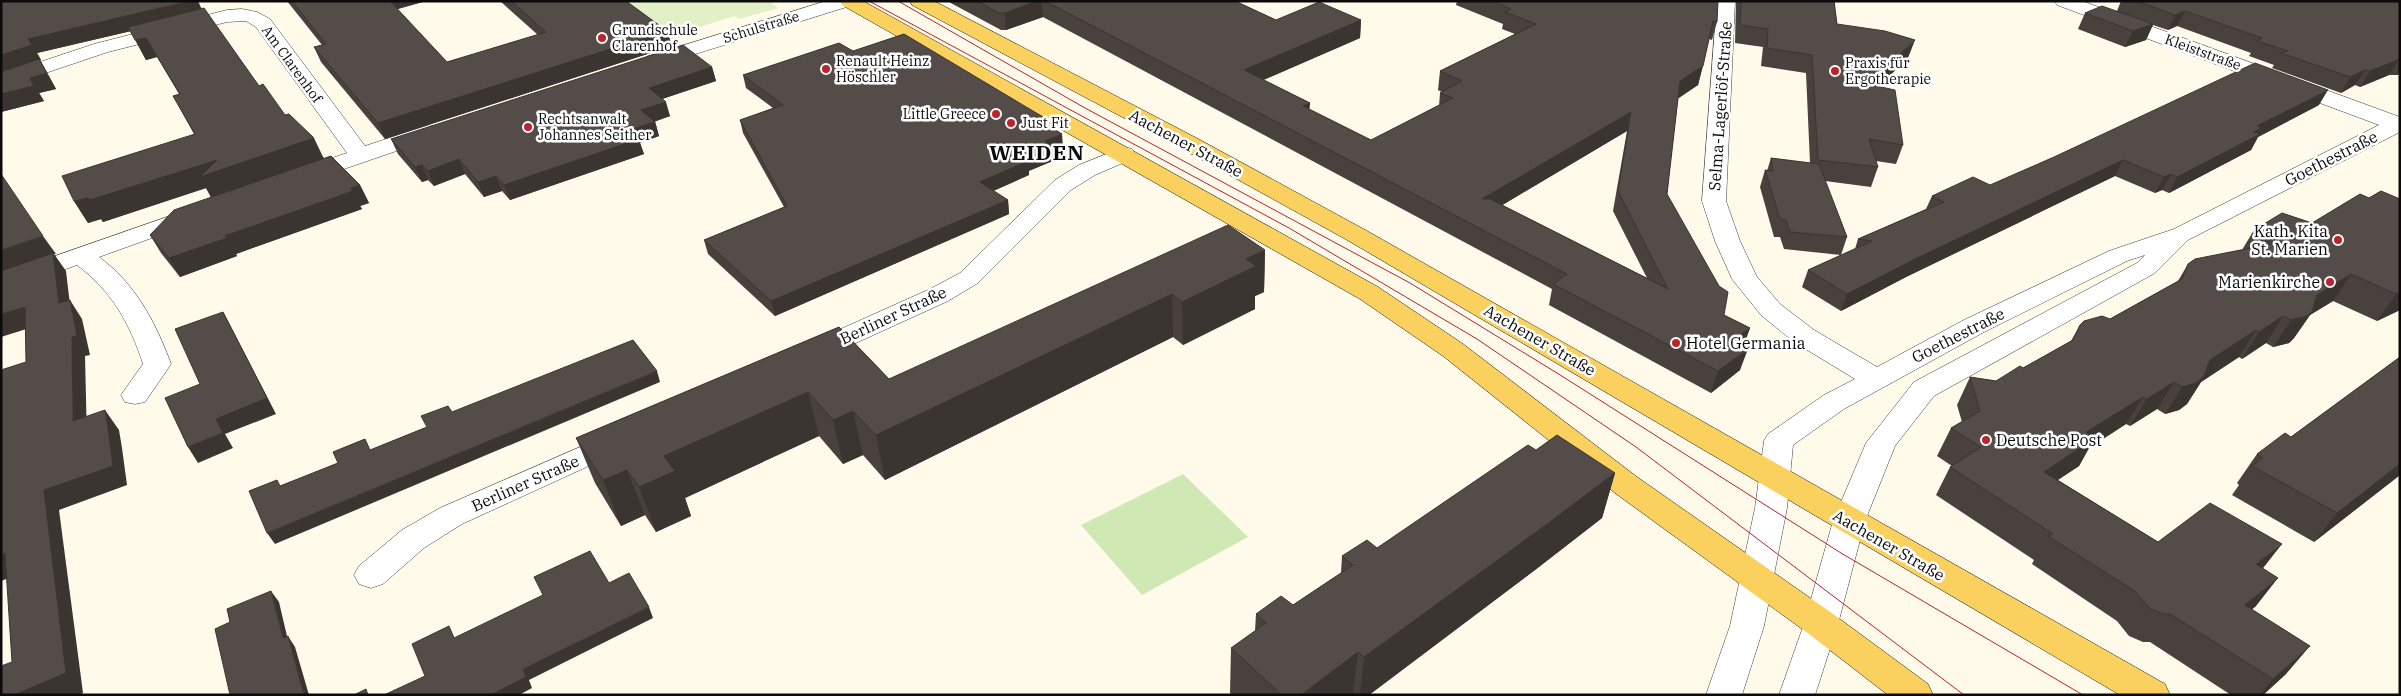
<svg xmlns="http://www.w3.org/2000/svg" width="2401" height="696" viewBox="0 0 2401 696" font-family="'IBM Plex Serif',serif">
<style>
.green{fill:#d0e9b4}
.pitch{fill:#e2f0c6}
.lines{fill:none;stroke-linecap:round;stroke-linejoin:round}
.minor-casing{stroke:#3e3e3e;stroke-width:1}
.major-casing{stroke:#1c1c1c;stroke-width:1}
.minor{fill:#fff;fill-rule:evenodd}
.major{fill:#fad15e;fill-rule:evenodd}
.tram{stroke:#bc232d;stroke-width:1}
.wall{fill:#48413e;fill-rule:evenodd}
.shaded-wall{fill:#3b3532}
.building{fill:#544c48;stroke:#3b3532;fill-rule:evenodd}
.poi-dot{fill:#bc232d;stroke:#fff;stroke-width:2}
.labels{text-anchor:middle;stroke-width:5;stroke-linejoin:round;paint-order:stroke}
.far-street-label{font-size:14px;fill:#0b0b0b;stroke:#fff}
.far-poi-label{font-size:14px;fill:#0b0b0b;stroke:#fff;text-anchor:start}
.street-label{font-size:16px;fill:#0b0b0b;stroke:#fff}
.poi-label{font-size:16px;fill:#0b0b0b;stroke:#fff;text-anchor:end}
.district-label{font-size:21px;font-weight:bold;letter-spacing:1px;fill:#0b0b0b;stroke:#fff}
</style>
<rect width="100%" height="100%" fill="#fffaea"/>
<path class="green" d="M1183,474L1248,537L1142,595L1081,525Z"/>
<path class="pitch" d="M626,1H769L778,8L740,19L734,16L684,32L688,35L673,40Z"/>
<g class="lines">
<defs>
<path id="minor" d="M826,1H855L853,5L660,65L653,67L646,65L643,61L646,57Z
M1717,1H1735L1726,201L1740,241L1757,277L1780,304L1814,330L1877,367L1964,320L2109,251L2174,229L2379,125L2057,5L2055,1H2082L2400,117V132L2188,240L2155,273L1934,396L1895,446L1865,521L1838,624L1815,695H1779L1804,624L1833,521L1866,443L1914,382L2137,263L2145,255L2127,261L1984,332L1844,409L1793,445L1787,508L1764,626L1742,695H1706L1730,626L1755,508L1764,441L1768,434L1824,395L1855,379L1794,342L1761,315L1732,279L1715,241L1702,201Z
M242,9L257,12L270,19L365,146L429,125L437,127L440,132L437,137L312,180L304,182L296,180L292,175L296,170L347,153L256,27L246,21L227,22L108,52L1,88V75L94,44L227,10Z
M1124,147L1132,149L1135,154L1132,159L1095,175L1071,190L978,283L948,301L823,358L813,361L803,358L799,352L803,346L930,289L960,273L1055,180L1079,165Z
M190,209L199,211L202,216L199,221L99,257C135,283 156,323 171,364L145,402L135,404L125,402L121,395L143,364C130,324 112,291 77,265L1,292V275Z
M617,431L628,434L632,441L628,448L462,524L424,548L383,584L371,588L359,584L354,575L359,566L402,530L440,508Z"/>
<path id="major" d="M840,1H863L1378,287L1463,344L1637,477L1833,614L1928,684L1933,695H1888L1809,634L1615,493L1443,356L1360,299L842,5Z
M910,1H934L1202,141L1367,231L2165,684L2170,695H2120L1349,241L1186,151L912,5Z"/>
</defs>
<use href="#minor" class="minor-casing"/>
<use href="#major" class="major-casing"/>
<use href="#minor" class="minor"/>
<use href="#major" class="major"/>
<path class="tram" d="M869,1L1289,228L1477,339L1636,447L1964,695
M898,1L1085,108L1410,283L1557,373L1841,553L2083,695"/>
</g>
<path class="wall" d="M1,1L202,9L259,86L324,158L360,185L369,203L360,206L362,209L236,254L237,256L180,277L161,253L150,235L211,197L206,188L103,222L101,219L88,223L74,201L194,134L173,96L179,94L157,57L146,60L131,31L37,53L41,60H40L56,89L39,93L44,101L1,112Z
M287,1H426L397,9L447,62L538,35L500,1H626L667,31L672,46L385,139L321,62L314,47L322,45Z
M947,1H1235L1276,20H1361L1360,38L1263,80L1310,103L1309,109L1371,140L1439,106L1440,93L1442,92L1438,90L1440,71L1515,34L1502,29L1503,24L1456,5L1457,1H1718L1717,22L1712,40L1709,39L1698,85L1678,98L1667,194L1724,315L1750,328L1743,347L1740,370L1711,393L1549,305L1552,289L1043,17L1006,30H1001ZM1627,131L1613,211L1647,278L1502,205Z
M1736,1H1834L1837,24L1908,58L1878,87L1903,145L1896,164L1876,161L1878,167L1871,187L1825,181L1847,237L1841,255L1784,249L1780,237H1774L1760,187L1765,170L1767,171L1771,158L1810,163L1806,73L1761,66L1763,47L1735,43Z
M2121,1H2400V75H2389L2360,87L2355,85L2341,93L2272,68L2274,65L2249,56L2251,53L2177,26L2168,30L2153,25L2146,40L2125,47L2078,29L2085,13L2117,11Z
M853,51L1043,121L1063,147L1054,151L1055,160L1028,171L1029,175L993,191L1008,200L1009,214L775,316L708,254L704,240L784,207L743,133L740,120L773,108L746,88L743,75Z
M712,67L716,81L662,99L670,116L655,121L659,136L640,143L644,154L510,200L502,191L484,197L465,174L434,186L428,180L422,182L398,154L391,139Z
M2319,105L2258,137L2251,150L2169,193L2162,190L2155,193L2115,176L1906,277L1841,311L1802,287L1808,270L1855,249L1858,239L1926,209L1932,196L1990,185Z
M2381,191L2400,310L2377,321L2333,301L2310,315L2294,338L2289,343L2273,347L2266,343L2242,359L2239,357L2201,382L2187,404L2179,410L2165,414L2157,409L2130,426L2126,424L2089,448L2079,466L2058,480L2158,542L2263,569L2256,606L2252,609L2286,674L2263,695H2231L2150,642H2143L2129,636L2117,621L2032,564L2034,560L1936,495L1950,467L1952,466L1937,456L1951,428L1962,422L1957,405L1970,377L1996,381L2023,368L2071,341L2080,325L2110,319L2178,281L2188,264L2242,250L2254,230L2312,223L2369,198Z
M1265,250L1264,292L1255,296V309L1183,345L1173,337L885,480L863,455L843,464L819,436L685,498L691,516L656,532L645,515L621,526L595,483L576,438L839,327L889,379Z
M2400,357V475L2314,542L2232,495L2239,485L2237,483L2257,454L2291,437Z
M1536,450L1615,473L1602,518L1535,570L1369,695H1232L1230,693L1231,648L1255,631L1256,614L1293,605L1341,573L1342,556L1377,548Z"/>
<path class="shaded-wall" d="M190,1H198L204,14L37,53L41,60H40L56,89L39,93L44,101L1,112V55L28,39Z
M387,1H426L391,11Z
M1036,1H1041L1043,17L1006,30L1005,13Z
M2185,11L2177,26L2168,30L2175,15Z
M1361,20L1360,38L1243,89L1244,70Z
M2153,24L2146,40L2125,47L2133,31Z
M667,31L672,46L385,139L378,123Z
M146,38L157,57L146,60L135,40Z
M1915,40L1908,58L1861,103L1867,84Z
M2399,59L2389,75L2360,87L2370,71Z
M1703,66L1698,85L1676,100L1680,81Z
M712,67L716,81L653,102L649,88Z
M2365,70L2355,85L2341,93L2350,77Z
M2328,90L2319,105L2258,137L2251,150L2169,193L2177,177L2257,126Z
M666,102L670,116L646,125L641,110Z
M1310,103L1308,122L1303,106Z
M1631,112L1627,131L1479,219L1482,199Z
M655,122L659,136L640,143L644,154L510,200L504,185L629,130Z
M1062,134L1063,147L1054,151L1055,160L1029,171V175L982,196L980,182L1045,141Z
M314,138L324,159L212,199L206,188L103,222L101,219L88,223L74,201L217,160Z
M459,159L465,174L434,186L428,171Z
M2123,160L2115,176L1906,277L1841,311L1847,294L1913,260Z
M422,165L428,180L422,182L415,167Z
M2171,174L2162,190L2155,193L2164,177Z
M496,176L502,191L484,197L478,182Z
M360,185L369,203L360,206L362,209L236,254L237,256L180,277L169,258L225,236Z
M1008,200L1009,214L775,316L771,301Z
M43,236L56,254H54L66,271L72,322L1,273V250Z
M1265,250L1264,292L1255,296V309L1183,345L1182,302L1246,259Z
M2351,274L2333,301L2310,315L2294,338L2289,343L2273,347L2291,320L2317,295Z
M2400,293V310L2377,321L2396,294Z
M1172,294L1173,337L885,480L876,435Z
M70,300L82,319L90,355L85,356L87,441L73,421Z
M25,307L39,325L1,337V314Z
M223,312L231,327L276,414L225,434L233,448L198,463L188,447L216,419Z
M2283,316L2266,343L2242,359L2259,332Z
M1750,328L1742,349L1732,341Z
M2256,330L2239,357L2201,382L2187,404L2179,410L2165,414L2182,387L2210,360Z
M1748,349L1740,370L1711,393L1718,371Z
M657,371L660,382L275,544L267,533Z
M2174,382L2157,409L2130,426L2147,399Z
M808,392L819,436L685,498L691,516L656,532L639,487L664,456Z
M2143,397L2126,424L2089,448L2079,466L2028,499L2044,472L2086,432Z
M105,410L119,430L122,448L127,485L59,510L83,693L79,695H14L44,490Z
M853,411L863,455L843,464L833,420Z
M2400,464V475L2314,542L2337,513Z
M627,470L645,515L621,526L603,480Z
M1615,473L1602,518L1535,570L1369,695H1360L1364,657Z
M2282,544L2260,572L2256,564Z
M5,553L22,573L1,581V555Z
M2278,578L2256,606L2224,633L2245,605Z
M271,591L279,602L290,649L283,638Z
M649,607L653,618L529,680L532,688L519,695H491L523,669Z
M288,636L295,647L309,695H304Z
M2310,646L2286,674L2263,695H2260L2273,679Z
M1358,652L1353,695H1301Z"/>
<path class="building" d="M1,1H190L28,39L32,45L1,55Z
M292,1H390L447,62L546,32L511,1H626L667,31L378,123L314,47L326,44Z
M977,1H1036L1005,13H999Z
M1045,1H1235L1276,20L1319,2L1361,20L1244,70L1310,103L1303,106L1371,140L1453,98L1440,93L1462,81L1440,71L1536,24L1505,12L1511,9L1493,1H1718L1717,22L1713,21L1703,66L1680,81L1667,194L1719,286L1728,292L1724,315L1750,328L1732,341L1748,349L1718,371L1553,284L1567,274ZM1631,112L1618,191L1668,289L1490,199H1482Z
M1741,1H1834L1837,24L1885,31L1915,40L1867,84L1895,90L1903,145L1869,139L1878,167L1818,160L1812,55L1767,48L1768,29L1740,25Z
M2137,1H2400V59L2370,71L2365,70L2350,77L2281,53L2288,51L2257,41L2262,38L2185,11L2175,15Z
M2102,6L2153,24L2133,31L2085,13Z
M204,8L259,86L263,84L285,115L289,114L314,138L200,177L217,160L90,200L88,198L74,201L62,176L195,134L173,96L180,94L146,38L135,40L128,27Z
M904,34L1043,117L1038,119L1062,134L1045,141L1054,146L1024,159L1028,161L980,182L1008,200L771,301L704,240L787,206L740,120L783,105L743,75L839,43L853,51Z
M683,45L712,67L649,88L666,102L641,110L655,122L629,130L639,139L504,185L496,176L478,182L459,159L428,171L422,165L415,167L391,139Z
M39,59L47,73L30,78L34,86L1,94V72Z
M2255,63L2328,90L2257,126L2261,128L2254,132L2260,134L2177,177L2171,174L2164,177L2123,160L1913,260L1847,294L1808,270L1872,241L1858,239L1944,202L1932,196L1973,177L1990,185L2054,157Z
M331,156L360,185L351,188L353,191L225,236L227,238L169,258L150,235L174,210Z
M1771,158L1819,164L1847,237L1790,232L1786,220L1780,219L1765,170L1773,171Z
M1,174L43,236L1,250Z
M2381,191L2400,199V293L2396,294L2351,274L2317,295L2312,312L2307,316L2291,320L2283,316L2259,332L2256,330L2210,360L2204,376L2196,383L2182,387L2174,382L2147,399L2143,397L2086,432L2095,438L2044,472L2158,542L2210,503L2282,544L2256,564L2278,578L2245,605L2310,646L2273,679L2170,614H2163L2149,608L2136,592L2048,536L2053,534L1950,467L1981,447L1951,428L1980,411L1970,377L1996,381L2020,366L2023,368L2073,340L2080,325L2084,321L2102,316L2110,319L2182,279L2188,264L2195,259L2281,242L2254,230L2282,213L2312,223L2360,194L2369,198Z
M1228,225L1265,250L1246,259L1256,266L1182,302L1172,294L876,435L853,411L833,420L808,392L664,456L675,471L639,487L627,470L603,480L576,438L839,327L889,379Z
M53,253L59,303L70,300L77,336L72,337L73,421L105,410L108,428L113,466L44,490L66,673L14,695H1V666L12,662L5,553L1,555V370L26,362L25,307L1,314V271Z
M223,312L267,398L216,419L223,433L188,447L165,398L200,384L175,329Z
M633,340L657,371L267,533L249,491L277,480L280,486L338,463L333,452L365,439L370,450L427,427L421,416L448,406L452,412Z
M2400,357V464L2337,513L2252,466L2263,458L2257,454L2285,433L2291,437Z
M1557,435L1615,473L1546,525L1364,657L1358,652L1301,695H1282L1231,648L1266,623L1256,614L1281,596L1293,605L1353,565L1342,556L1367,540L1377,548L1528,445L1536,450Z
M590,551L609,583L629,573L649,607L523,669L526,677L491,695H475L474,694L472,695H384L425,676L412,644L449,626L454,638L543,595L534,577Z
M271,591L283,638L288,636L304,695H230L215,629L230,622L227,609Z
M366,689L368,695H354Z"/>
<g class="poi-dot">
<circle cx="602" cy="38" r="5"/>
<circle cx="826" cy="69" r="5"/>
<circle cx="1835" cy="71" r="5"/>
<circle cx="996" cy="114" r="5"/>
<circle cx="1011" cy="123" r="5"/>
<circle cx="528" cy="127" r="5"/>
<circle cx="2338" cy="240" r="5"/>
<circle cx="2330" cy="282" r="5"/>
<circle cx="1676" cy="343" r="5"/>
<circle cx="1986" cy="440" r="5"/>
</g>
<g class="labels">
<g class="far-street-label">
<text transform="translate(761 27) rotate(-17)" y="5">Schulstraße</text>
<text transform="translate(2203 52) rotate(20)" y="5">Kleiststraße</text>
<text transform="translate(292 64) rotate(54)" y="5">Am Clarenhof</text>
</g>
<g class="far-poi-label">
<text x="612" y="35">Grundschule<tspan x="612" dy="16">Clarenhof</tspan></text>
<text x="836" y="66">Renault Heinz<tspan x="836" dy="16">Höschler</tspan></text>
<text x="1845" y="68">Praxis für<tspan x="1845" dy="16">Ergotherapie</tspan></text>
<text x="986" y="119" text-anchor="end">Little Greece</text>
<text x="538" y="124">Rechtsanwalt<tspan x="538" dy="16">Johannes Seither</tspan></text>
<text x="1021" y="128">Just Fit</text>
</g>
<g class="street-label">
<text transform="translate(1720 106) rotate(-86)" y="6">Selma-Lagerlöf-Straße</text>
<text transform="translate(1186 143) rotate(28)" y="6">Aachener Straße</text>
<text transform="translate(2331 158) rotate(-27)" y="6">Goethestraße</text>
<text transform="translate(893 315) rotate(-25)" y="6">Berliner Straße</text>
<text transform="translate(1958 335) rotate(-27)" y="6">Goethestraße</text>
<text transform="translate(1540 340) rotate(30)" y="6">Aachener Straße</text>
<text transform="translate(525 483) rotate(-24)" y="6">Berliner Straße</text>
<text transform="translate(1889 545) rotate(30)" y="6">Aachener Straße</text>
</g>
<g class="poi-label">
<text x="2328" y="237">Kath. Kita<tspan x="2328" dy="18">St. Marien</tspan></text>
<text x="2320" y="288">Marienkirche</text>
<text x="1686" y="349" text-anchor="start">Hotel Germania</text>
<text x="1996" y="446" text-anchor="start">Deutsche Post</text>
</g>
<g class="district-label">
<text x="1037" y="160">WEIDEN</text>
</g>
</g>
<rect width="2401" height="696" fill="none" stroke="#0b0b0b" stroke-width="5"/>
</svg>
